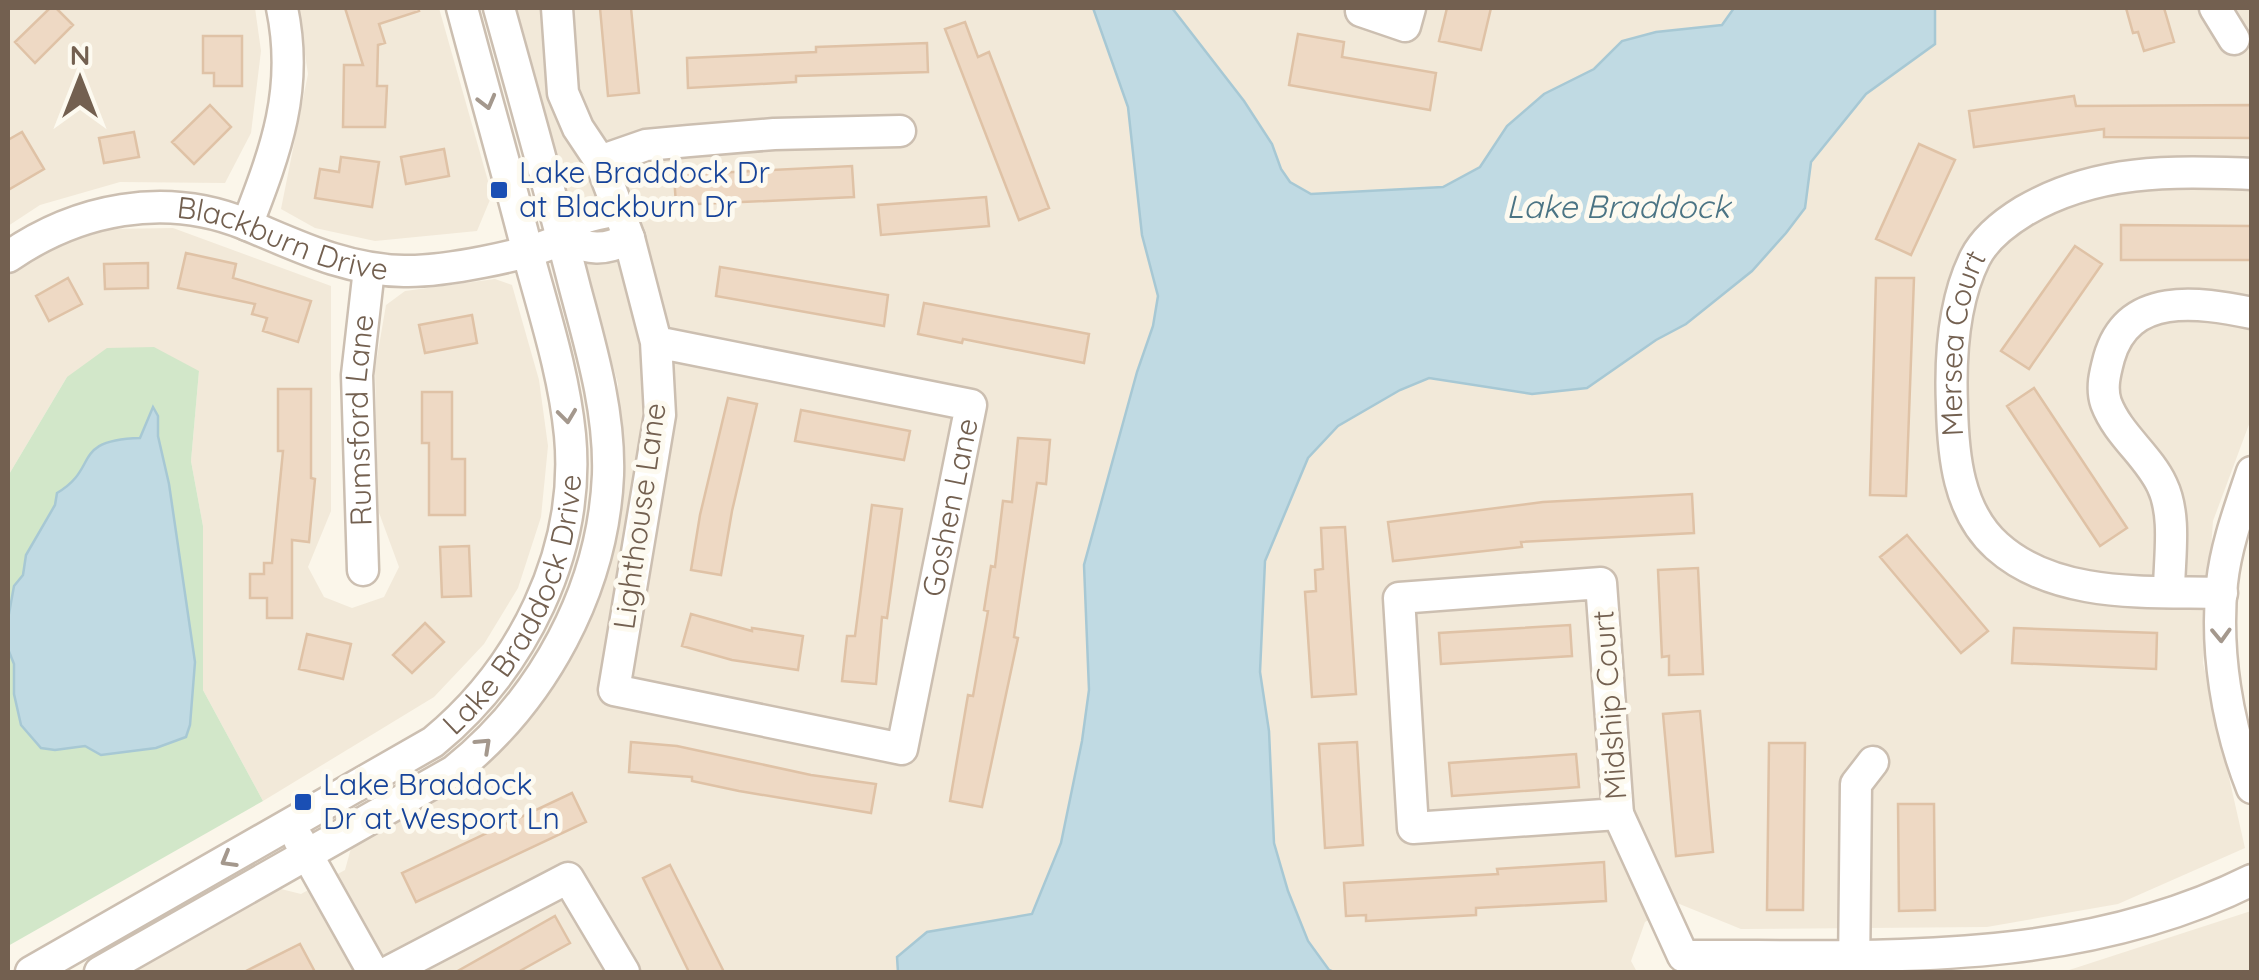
<svg xmlns="http://www.w3.org/2000/svg" width="2259" height="980" viewBox="0 0 2259 980" font-family="Quicksand,sans-serif">
<style>
.residential{fill:#f2e9d9}
.green{fill:#d2e7c9}
.water{fill:#c0dae3;stroke:#a7c8d4;stroke-width:2.5}
.building{fill:#eed9c4;stroke:#dfc2a6;stroke-width:2.5}
.lines{fill:none;stroke-linecap:round;stroke-linejoin:round}
.minor-casing{stroke:#ccbfb1;stroke-width:35}
.minor{stroke:#fff;stroke-width:30}
.oneway{stroke:#a4988d}
.transit-dot{fill:#1a4fb4;stroke:#fdfaf0;stroke-width:4}
.labels{text-anchor:middle;stroke-width:10;stroke-linejoin:round;paint-order:stroke}
.transit-label{font-size:30px;fill:#164399;stroke:#fdfaf0;text-anchor:start}
.street-label{font-size:30px;fill:#736050;stroke:#fdfaf0}
.water-label{font-size:32px;font-style:italic;fill:#4b7484;stroke:#fdfaf0}
</style>
<rect width="100%" height="100%" fill="#fbf6ea"/>
<path class="residential" d="M8,8H255L261,51L251,133L225,183L120,182L40,205L8,226Z
M298,8H439L492,195L477,231L375,241L315,228L281,209L308,74Z
M515,8H2251V419L2213,521L2203,663L2245,848L2118,904L1987,927L1741,929L1677,903L1645,922L1631,961L1637,972H124L269,886L301,894L345,870L353,841L516,720L617,504L618,384Z
M173,228L331,286V511L308,567L324,597L352,608L384,597L399,567L378,510L375,369L386,305L405,291L495,279L512,285L539,380L548,446L541,517L518,588L484,644L434,697L263,801L203,690V526L191,461L199,371L67,377L8,476V275L42,251L110,229Z
M2251,911V972H2063Z"/>
<path class="green" d="M154,347L199,371L191,461L203,526V690L263,801L8,946V476L67,377L107,348Z"/>
<path class="water" d="M1093,8H1172L1244,101L1272,144L1281,169L1290,182L1311,194L1443,187L1480,167L1507,126L1544,94L1594,69L1622,41L1656,32L1722,25L1734,8H1935V44L1866,94L1811,162L1805,208L1786,233L1752,271L1686,324L1656,340L1587,388L1532,394L1429,378L1400,390L1338,426L1308,458L1265,561L1260,672L1269,731L1274,843L1288,891L1308,941L1329,970L1334,972H898L897,957L927,932L1032,914L1061,843L1082,741L1089,690L1084,565L1137,372L1153,326L1158,296L1142,235L1128,107Z
M153,407L158,416V436L169,484L195,662L190,725L186,737L156,748L101,755L85,746L55,750L41,748L21,725L14,694V664L8,649V619L14,586L23,575L26,555L55,505L57,493C100,468 70,440 140,438Z"/>
<path class="building" d="M50,8H56L73,25L35,63L15,42Z
M345,8H418L419,11L379,24L385,43L378,45L377,86H387L385,127H343L344,65H363Z
M600,8H631L639,93L608,96Z
M1447,8H1491L1481,50L1439,41Z
M2126,8H2164L2174,42L2144,51L2138,32L2133,33Z
M965,22L978,57L989,52L1049,208L1019,220L945,29Z
M1298,34L1344,42L1342,57L1436,73L1430,110L1289,85Z
M203,36H242V86H214V73H203Z
M927,43L928,72L796,76V82L688,88L687,58L816,52V47Z
M2074,96L2076,106L2252,105V138L2104,137V129L1974,147L1969,111Z
M210,105L231,127L194,164L172,142Z
M22,132L44,169L8,190V140Z
M134,132L139,157L104,163L99,138Z
M1919,144L1955,160L1911,255L1876,239Z
M444,149L449,176L406,184L401,157Z
M341,157L379,162L372,207L315,198L320,169L339,172Z
M852,166L854,197L676,205L674,175Z
M986,197L989,226L881,235L878,205Z
M2121,225L2252,226V260H2121Z
M2075,246L2102,264L2029,369L2001,351Z
M186,253L236,264L233,278L311,301L298,342L263,331L267,318L252,314L255,304L178,288Z
M148,263V288L105,289L104,264Z
M720,267L888,295L884,326L716,296Z
M68,278L82,304L49,321L36,296Z
M1876,278H1914L1906,496L1870,495Z
M924,303L1089,334L1084,363L963,339L962,343L918,334Z
M472,315L477,343L425,353L419,325Z
M2034,388L2127,528L2100,546L2007,406Z
M278,389H311V478L315,479L309,542L292,540V618H267V598H250V574H264V563H272L283,451H278Z
M422,392H452V459H465V515H429V443H422Z
M728,398L757,404L732,511L721,575L691,570L700,515Z
M801,410L910,431L904,460L795,441Z
M1018,438L1050,440L1046,484L1037,483L1014,637L1018,638L982,807L950,801L968,695L973,696L988,611L984,610L991,566L995,567L1003,501L1012,502Z
M1692,494L1694,533L1521,542L1522,547L1393,561L1388,522L1543,502Z
M872,505L902,509L887,618L882,617L876,684L842,681L847,636H855Z
M1345,527L1356,694L1312,697L1305,592L1316,591L1315,570L1323,569L1321,528Z
M1907,535L1988,631L1961,653L1880,557Z
M469,546L471,596L442,597L440,547Z
M1698,568L1703,674L1669,675V656L1662,657L1658,570Z
M691,614L752,631V628L803,636L798,670L732,660L682,646Z
M425,623L444,642L412,673L393,655Z
M1570,625L1572,656L1441,664L1439,633Z
M2014,628L2157,633L2156,669L2012,663Z
M307,634L351,644L343,679L299,669Z
M1700,711L1713,852L1676,856L1663,714Z
M631,742L677,746L811,775L876,784L871,813L739,791L692,781V777L629,772Z
M1357,742L1363,845L1325,848L1319,744Z
M1769,743H1805L1803,910H1767Z
M1576,754L1579,787L1452,796L1449,763Z
M572,793L586,822L416,902L402,873Z
M1898,804H1934L1935,910L1899,911Z
M1604,862L1606,901L1476,908V915L1366,921V915L1346,916L1344,883L1498,874L1497,869Z
M670,865L724,972H689L643,878Z
M555,916L570,943L518,972H456Z
M300,944L315,972H244Z"/>
<g class="lines">
<defs>
<g id="minor">
<path id="s1" d="M557,8L563,93L578,128L600,161L629,238L656,342L660,415L614,690L902,749L971,405L656,342"/>
<path d="M1362,8L1361,11L1405,26L1410,8"/>
<path d="M2215,8L2234,39"/>
<path d="M600,161L646,145L689,141L774,134L900,131"/>
<path d="M247,225C276,150 299,89 282,8"/>
<path d="M563,239C589,249 604,252 629,238"/>
<path id="s2" d="M8,257C77,209 165,191 245,224C298,246 345,270 404,271C441,272 527,256 560,240C569,236 573,224 582,219C592,214 608,213 619,209"/>
<path d="M2252,472C2240,508 2226,545 2222,583C2215,650 2227,725 2252,788"/>
<path id="s3" d="M363,570L357,375L369,269"/>
<path d="M1601,583L1618,814L1413,828L1399,598Z"/>
<path d="M2169,592C2169,559 2177,516 2162,485C2148,455 2118,435 2106,403C2101,388 2105,373 2109,358C2128,291 2198,302 2252,313"/>
<path id="s4" d="M2222,593C2148,591 2056,599 1997,546C1958,511 1953,455 1952,406C1950,358 1954,300 1975,258C1985,238 2006,222 2024,211C2096,169 2170,171 2252,174"/>
<path d="M1618,814L1683,956C1877,955 2073,969 2252,880"/>
<path d="M299,840L373,972"/>
<path id="s5" d="M31,972L433,742C522,669 581,552 570,435C564,374 545,316 529,257C508,174 484,91 462,8"/>
<path d="M100,972L454,771C543,700 603,590 608,475C610,411 591,348 575,288C551,194 525,101 499,8"/>
<path d="M388,972L568,878L624,972"/>
<path d="M1854,972L1856,784L1873,762"/>
</g>
</defs>
<use href="#minor" class="minor-casing"/>
<use href="#minor" class="minor"/>
</g>
<defs><path id="oneway-chevron" d="M-2-3.5L2.5 0L-2 3.5" fill="none" stroke-width="1.6" stroke-linecap="round" stroke-linejoin="round" transform="scale(2.5)"/></defs>
<g class="oneway">
<use href="#oneway-chevron" transform="translate(487 102) rotate(75)"/>
<use href="#oneway-chevron" transform="translate(567 416) rotate(83)"/>
<use href="#oneway-chevron" transform="translate(2221 635) rotate(88)"/>
<use href="#oneway-chevron" transform="translate(484 745) rotate(-43)"/>
<use href="#oneway-chevron" transform="translate(228 860) rotate(150)"/>
</g>
<g class="transit-dot">
<rect x="489" y="180" width="20" height="20" rx="5"/>
<rect x="293" y="792" width="20" height="20" rx="5"/>
</g>
<g class="labels">
<g class="transit-label">
<text x="519" y="183">Lake Braddock Dr<tspan x="519" dy="34">at Blackburn Dr</tspan></text>
<text x="323" y="795">Lake Braddock<tspan x="323" dy="34">Dr at Wesport Ln</tspan></text>
</g>
<g class="street-label">
<text dy="10" stroke="none"><textPath href="#s2" startOffset="290">Blackburn Drive</textPath></text>
<text dy="10" stroke="none"><textPath href="#s4" startOffset="450">Mersea Court</textPath></text>
<text dy="10" stroke="none"><textPath href="#s3" startOffset="150">Rumsford Lane</textPath></text>
<text dy="10" stroke="none"><textPath href="#s1" startOffset="1245">Goshen Lane</textPath></text>
<text transform="translate(640 516) rotate(-82)" y="10">Lighthouse Lane</text>
<text dy="10" stroke="none"><textPath href="#s5" startOffset="628">Lake Braddock Drive</textPath></text>
<text transform="translate(1610 705) rotate(-94)" y="10">Midship Court</text>
</g>
<g class="water-label">
<text x="1618" y="218">Lake Braddock</text>
</g>
</g>
<rect width="2259" height="980" fill="none" stroke="#736050" stroke-width="20"/>
<g transform="translate(80 80)" stroke="#fdfaf0" stroke-width="8" paint-order="stroke">
<path d="M0-8L18 38L0 25L-18 38Z" fill="#736050"/>
<text y="-15" font-size="28" font-weight="bold" text-anchor="middle" fill="#736050">N</text>
</g>
</svg>
